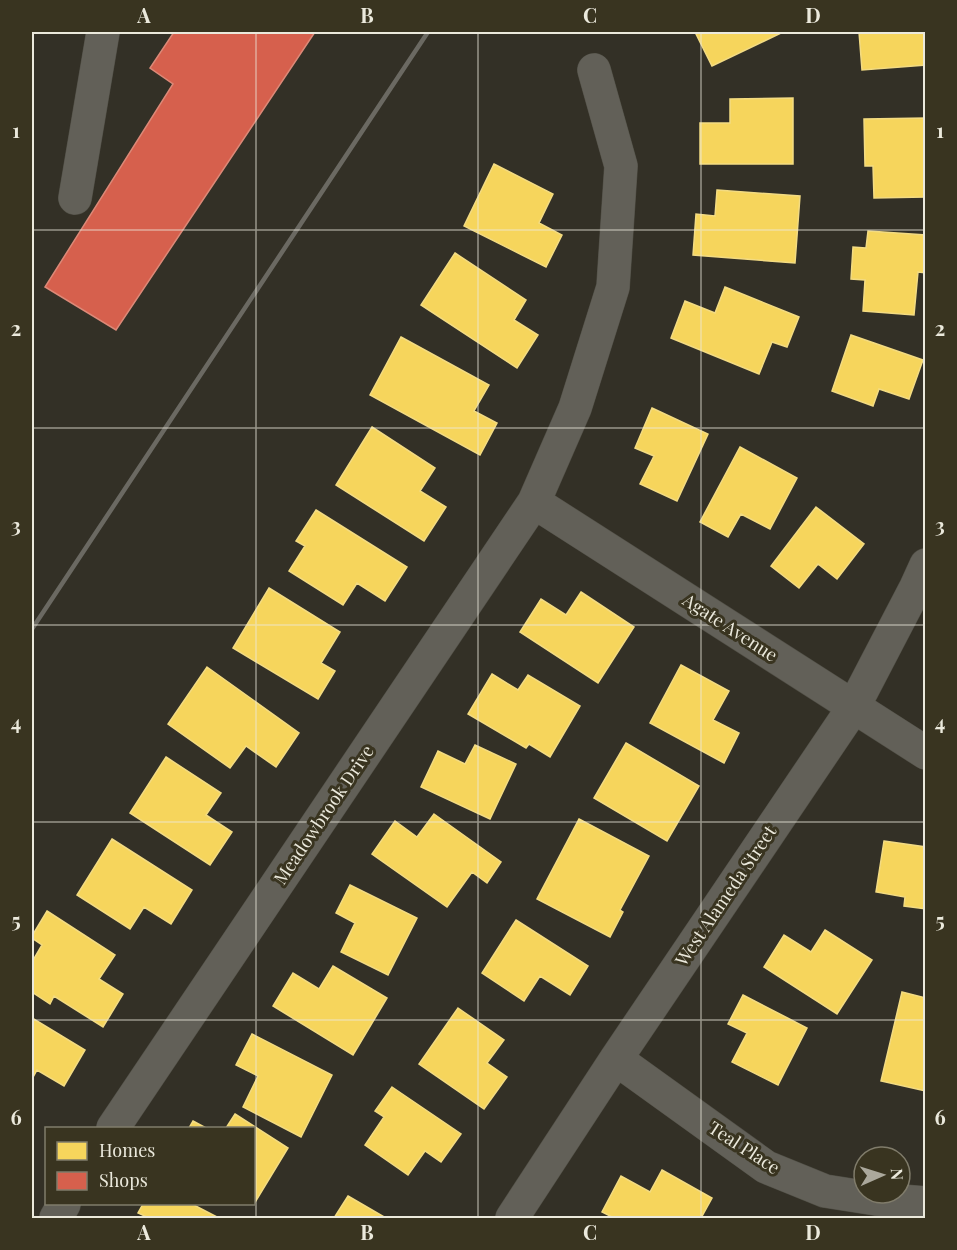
<svg xmlns="http://www.w3.org/2000/svg" width="957" height="1250" viewBox="0 0 957 1250" font-family="'Playfair Display',serif">
<style>
.homes{fill:#f6d55c;stroke:#f3db82;stroke-width:1.5}
.shops{fill:#d6604d;stroke:#dc8978;stroke-width:1.5}
.lines{fill:none;stroke-linecap:round;stroke-linejoin:round}
.minor-casing{stroke:#504e45;stroke-width:34}
.minor{stroke:#626058;stroke-width:33}
.rail{stroke:#6b6962;stroke-width:4.5}
.grid{fill:none;stroke:#ebe9dc;stroke-width:1.5;stroke-opacity:0.55}
.labels{text-anchor:middle;stroke-width:6;stroke-linejoin:round;paint-order:stroke}
.street-label{font-size:18px;fill:#ebe9dc;stroke:#393420}
.neatline{fill:none;stroke:#ebe9dc;stroke-width:2}
.grid-label{font-size:20px;text-anchor:middle;font-weight:bold;fill:#ebe9dc}
</style>
<rect width="100%" height="100%" fill="#333026"/>
<path class="homes" d="M695,32H783L712,66Z
M859,32H926V65L862,70Z
M793,98V164H700V123H730V99Z
M926,118L925,197L874,198L873,166H865L864,119Z
M494,164L553,194L539,223L562,235L546,267L464,226Z
M717,190L800,196L795,263L693,255L696,214L715,216Z
M868,231L926,235V273L918,272L914,315L863,311L865,280L851,279L853,247L866,248Z
M455,253L526,300L514,320L538,335L517,368L421,305Z
M725,287L799,317L787,347L772,342L759,374L671,338L685,301L715,313Z
M851,335L923,360L909,399L879,389L873,406L832,391Z
M401,337L489,385L474,411L497,423L480,455L370,395Z
M652,408L708,434L677,501L640,484L654,456L635,448Z
M372,427L435,468L420,491L446,507L424,541L336,485Z
M740,447L797,478L770,529L741,514L728,537L700,522Z
M816,507L864,544L837,579L818,564L799,588L771,566Z
M316,510L407,567L385,601L357,583L343,605L289,571L305,546L296,541Z
M269,588L340,632L321,663L335,671L318,699L233,648Z
M581,592L634,627L598,683L520,632L541,599L566,615Z
M681,665L729,691L713,720L739,733L724,763L650,723Z
M207,667L299,733L276,767L246,746L230,768L168,724Z
M492,674L518,690L528,675L580,706L550,757L529,744L526,748L468,714Z
M626,743L699,786L667,841L594,798Z
M475,745L516,764L490,819L421,787L438,751L465,764Z
M166,757L221,793L206,815L232,832L210,865L130,813Z
M434,814L501,862L487,883L472,872L447,907L372,854L395,821L417,837Z
M579,819L649,856L620,910L623,912L610,937L537,899Z
M112,839L192,890L171,924L144,907L130,929L77,895Z
M884,841L926,847V909L904,906L905,897L876,892Z
M350,885L417,918L388,975L341,952L355,923L336,913Z
M47,911L115,955L99,979L123,994L103,1027L54,996L50,1004L32,992V962L42,945L32,938V936Z
M516,920L588,966L570,995L540,976L524,1001L482,973Z
M825,930L872,960L837,1014L764,967L784,935L811,952Z
M333,966L387,998L353,1055L273,1006L293,973L319,989Z
M902,992L926,998V1091L881,1081Z
M743,995L807,1028L778,1085L732,1062L747,1033L728,1024Z
M458,1008L504,1040L487,1063L507,1077L484,1109L419,1064Z
M32,1018L85,1050L64,1086L37,1070L32,1079Z
M252,1034L332,1075L301,1137L243,1107L258,1076L236,1065Z
M392,1087L461,1134L441,1162L425,1151L408,1175L365,1145L384,1117L375,1111Z
M235,1114L288,1148L254,1204H252L254,1128H226Z
M193,1121L206,1128H189Z
M662,1170L712,1198L701,1218H614L602,1212L621,1176L650,1192Z
M348,1196L386,1218H334Z
M143,1204H192L217,1217V1218H149L138,1213Z"/>
<path class="shops" d="M174,32H315L116,330L45,287L173,84L150,68Z"/>
<g class="lines">
<defs>
<path id="minor" d="M75,198L103,32
M534,502L926,753
M616,1059L766,1167L825,1191L876,1199L926,1203
M113,1128L534,502L575,408L613,287L621,166L594,70
M56,1218L64,1204
M512,1218L616,1059L853,708L916,587L926,565"/>
</defs>
<use href="#minor" class="minor-casing"/>
<use href="#minor" class="minor"/>
<path class="rail" d="M32,629L428,32"/>
</g>
<path class="grid" d="M256,32V1218M478,32V1218M701,32V1218M32,230H926M32,428H926M32,625H926M32,822H926M32,1020H926"/>
<g class="labels">
<g class="street-label">
<text transform="translate(730 628) rotate(33)" y="6">Agate Avenue</text>
<text transform="translate(324 815) rotate(-56)" y="6">Meadowbrook Drive</text>
<text transform="translate(726 896) rotate(-56)" y="6">West Alameda Street</text>
<text transform="translate(744 1148) rotate(33)" y="6">Teal Place</text>
</g>
</g>
<rect width="957" height="1250" fill="none" stroke="#393420" stroke-width="66"/>
<rect x="45" y="1127" width="210" height="78" fill="#393420" stroke="#807c6b" stroke-width="1.5"/>
<rect x="57" y="1142" width="30" height="18" fill="#f6d55c" stroke="#807c6b" stroke-width="1.5"/>
<text x="99" y="1157" font-size="18" fill="#ebe9dc">Homes</text>
<rect x="57" y="1172" width="30" height="18" fill="#d6604d" stroke="#807c6b" stroke-width="1.5"/>
<text x="99" y="1187" font-size="18" fill="#ebe9dc">Shops</text>
<g transform="translate(882 1175) rotate(87)"><circle r="28" fill="#393420" stroke="#807c6b" stroke-width="1.5"/>
<path d="M0-4.5L10 22L0 15L-10 22Z" fill="#aba89c"/>
<text y="-9" font-size="16" font-weight="bold" text-anchor="middle" fill="#ebe9dc">N</text>
</g>
<rect x="33" y="33" width="891" height="1184" class="neatline"/>
<g class="grid-label">
<text x="144" y="23">A</text>
<text x="367" y="23">B</text>
<text x="590" y="23">C</text>
<text x="813" y="23">D</text>
<text x="16" y="138">1</text>
<text x="940" y="138">1</text>
<text x="16" y="336">2</text>
<text x="940" y="336">2</text>
<text x="16" y="533">3</text>
<text x="940" y="533">3</text>
<text x="16" y="730">4</text>
<text x="940" y="730">4</text>
<text x="16" y="928">5</text>
<text x="940" y="928">5</text>
<text x="16" y="1125">6</text>
<text x="940" y="1125">6</text>
<text x="144" y="1240">A</text>
<text x="367" y="1240">B</text>
<text x="590" y="1240">C</text>
<text x="813" y="1240">D</text>
</g>
</svg>
